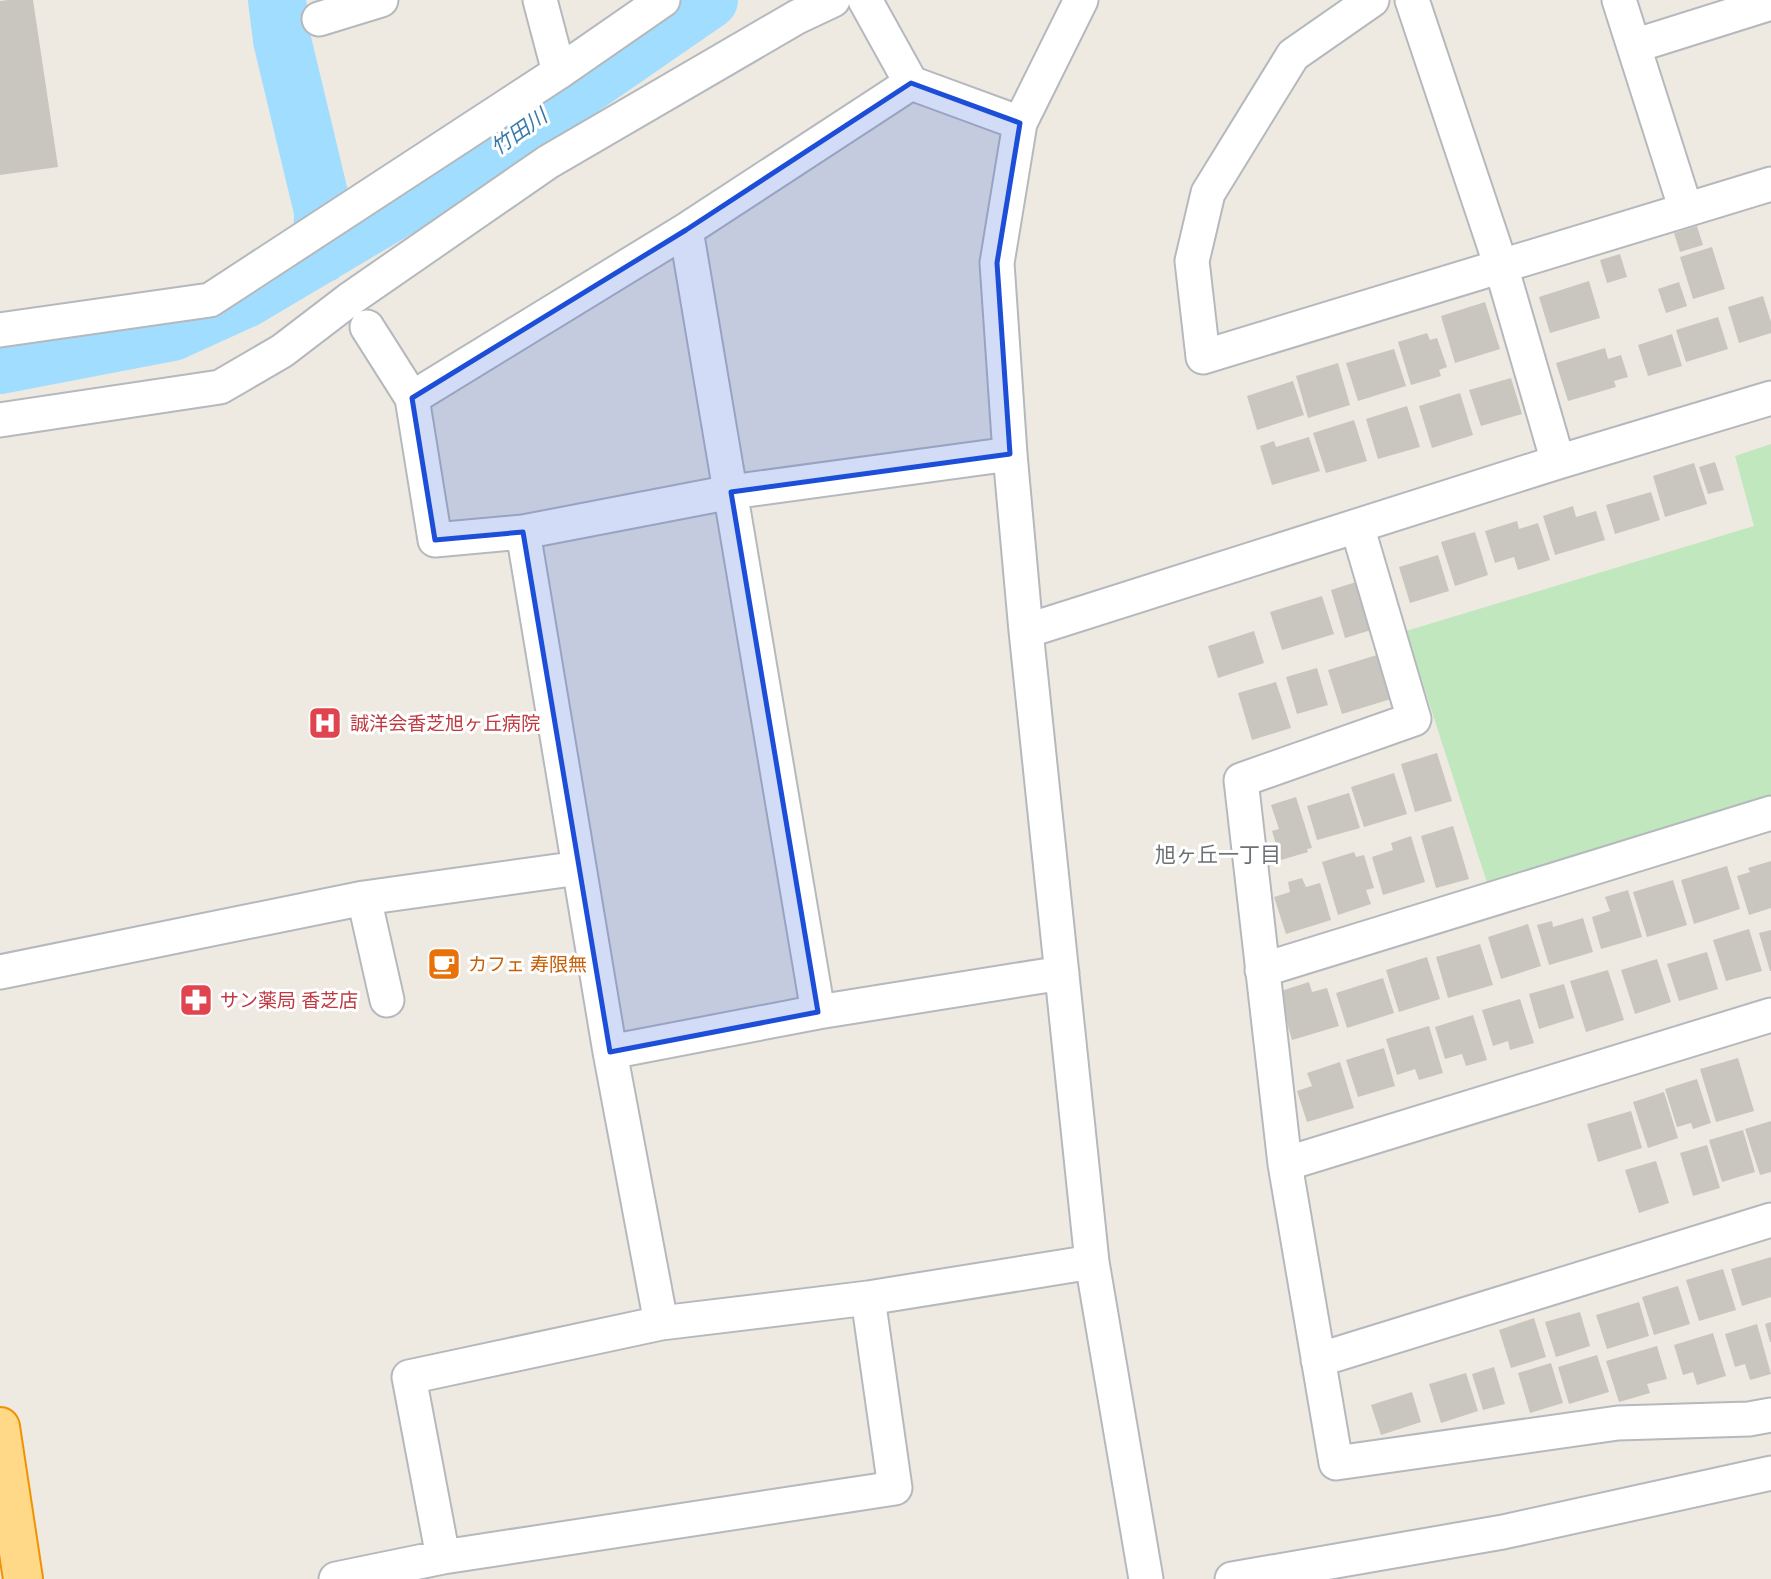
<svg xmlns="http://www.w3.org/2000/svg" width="1771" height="1579" viewBox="0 0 1771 1579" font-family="'Nunito Sans','Noto Sans JP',sans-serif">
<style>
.green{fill:#c0e7bd}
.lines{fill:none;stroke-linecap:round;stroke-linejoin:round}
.river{stroke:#a1ddff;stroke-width:58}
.building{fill:#c9c5bf}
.minor-casing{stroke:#b5b9bd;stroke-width:37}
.highway-casing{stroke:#f09300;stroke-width:42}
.minor{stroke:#fff;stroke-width:33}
.highway{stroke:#ffd888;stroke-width:38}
.marked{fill:#1d4ed8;fill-opacity:0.2;stroke:#1d4ed8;stroke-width:5;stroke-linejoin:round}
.labels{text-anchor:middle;stroke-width:6;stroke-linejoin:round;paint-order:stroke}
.health-label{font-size:19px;fill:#be3a42;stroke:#fff;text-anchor:start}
.food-label{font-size:19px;fill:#c56008;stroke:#fff;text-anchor:start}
.water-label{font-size:21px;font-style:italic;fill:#377aad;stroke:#fff}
.neighbourhood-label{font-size:21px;fill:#6b7175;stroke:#fff}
</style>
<rect width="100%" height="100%" fill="#eeeae2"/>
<path class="green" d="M1771,444V806L1490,892L1406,631L1754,526L1735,456Z"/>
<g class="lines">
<path class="river" d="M277,0L282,40L323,211L322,254
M0,365L172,332L245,299L461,171L709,0"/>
</g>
<path class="building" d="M8,0H33L58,167L0,175V1Z
M1697,226L1703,245L1680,252L1674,233Z
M1712,247L1725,289L1693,299L1680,257Z
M1620,254L1627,277L1607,283L1600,260Z
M1589,281L1600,318L1550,333L1539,297Z
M1679,282L1687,306L1666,313L1658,289Z
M1763,296L1771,322V333L1739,343L1728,307Z
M1485,302L1500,349L1455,363L1441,316Z
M1718,317L1728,349L1686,362L1676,330Z
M1427,333L1430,340L1437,338L1447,367L1439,370L1441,376L1411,385L1398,342Z
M1672,334L1682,366L1648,376L1638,345Z
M1605,348L1608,359L1621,355L1628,377L1614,381L1616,387L1568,401L1556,363Z
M1394,349L1406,386L1358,401L1346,363Z
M1338,363L1350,405L1308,418L1296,376Z
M1511,378L1522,414L1481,426L1469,390Z
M1293,381L1304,415L1257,430L1247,396Z
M1460,393L1473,435L1432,448L1419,406Z
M1407,406L1420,447L1378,459L1366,419Z
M1354,420L1367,461L1326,473L1313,433Z
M1309,437L1320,471L1272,485L1260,446L1274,441L1276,447Z
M1715,462L1724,490L1708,494L1699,467Z
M1694,463L1707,504L1665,517L1653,476Z
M1651,492L1660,520L1615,534L1606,505Z
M1573,506L1576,517L1596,511L1605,540L1555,555L1543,516Z
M1517,521L1519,529L1538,523L1550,560L1518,570L1514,557L1495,563L1485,531Z
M1475,532L1488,575L1455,586L1441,542Z
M1438,555L1449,591L1410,603L1399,567Z
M1356,582L1371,630L1345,638L1331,590Z
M1322,596L1334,634L1282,650L1270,612Z
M1254,631L1264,663L1218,678L1208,646Z
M1377,655L1391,699L1342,714L1328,670Z
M1317,668L1328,705L1297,714L1286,677Z
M1276,682L1291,728L1252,740L1238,693Z
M1437,753L1452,801L1415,812L1401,764Z
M1394,773L1407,814L1364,827L1351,787Z
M1349,793L1360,828L1317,840L1307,806Z
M1296,797L1312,848L1307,849L1308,852L1281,860L1272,831L1279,829L1271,805Z
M1453,826L1469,879L1436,888L1421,836Z
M1411,836L1425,882L1383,895L1372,857L1393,850L1391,843Z
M1354,852L1356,857L1364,855L1374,888L1366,890L1371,904L1338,915L1322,862Z
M1771,861V908L1749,915L1737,876L1750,872L1748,868Z
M1727,866L1740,909L1694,924L1681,880Z
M1302,878L1306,887L1320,883L1331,920L1286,934L1274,897L1290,892L1288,882Z
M1673,880L1687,925L1647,937L1633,892Z
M1628,890L1642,937L1601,949L1592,917L1610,911L1605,897Z
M1583,918L1593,952L1549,965L1537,925L1552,921L1553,927Z
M1528,924L1541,966L1501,979L1488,937Z
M1749,929L1762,971L1726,981L1713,940Z
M1771,930V971H1770L1759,933Z
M1480,944L1493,985L1448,998L1436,957Z
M1707,952L1718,989L1679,1001L1667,964Z
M1427,957L1440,999L1399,1012L1386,970Z
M1657,959L1671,1002L1635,1014L1621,970Z
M1608,970L1624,1020L1586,1032L1570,981Z
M1383,978L1394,1013L1347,1028L1336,993Z
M1309,982L1312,992L1327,988L1339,1026L1292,1040L1278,992Z
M1564,984L1574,1018L1539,1029L1529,994Z
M1520,999L1534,1043L1510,1050L1508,1041L1493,1046L1482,1010Z
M1473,1015L1487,1060L1466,1066L1462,1054L1445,1059L1435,1027Z
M1429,1026L1443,1073L1419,1080L1415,1069L1397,1075L1386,1039Z
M1384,1048L1395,1086L1358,1097L1346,1060Z
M1738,1058L1754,1111L1716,1122L1700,1069Z
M1340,1062L1354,1108L1307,1122L1297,1091L1312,1086L1307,1073Z
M1697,1079L1711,1123L1693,1129L1691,1123L1677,1127L1665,1089Z
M1664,1092L1678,1138L1648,1148L1633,1102Z
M1631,1111L1642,1148L1598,1162L1587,1124Z
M1771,1121V1172L1760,1175L1745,1129Z
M1743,1130L1755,1172L1722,1182L1709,1140Z
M1707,1145L1720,1188L1693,1196L1680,1153Z
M1656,1161L1669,1203L1639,1213L1625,1170Z
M1771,1257V1297L1742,1306L1731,1269Z
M1723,1269L1736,1310L1699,1321L1686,1280Z
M1678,1286L1690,1324L1654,1335L1642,1297Z
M1639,1302L1649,1336L1607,1349L1596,1315Z
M1580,1312L1590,1346L1556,1357L1545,1322Z
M1534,1318L1546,1357L1511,1368L1499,1330Z
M1771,1322V1342H1770L1765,1324Z
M1757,1324L1771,1374L1750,1380L1745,1364L1735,1367L1725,1334Z
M1713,1333L1726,1376L1697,1385L1693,1372L1683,1375L1674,1345Z
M1657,1346L1667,1379L1647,1384L1650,1393L1619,1402L1606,1361Z
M1597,1355L1609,1392L1569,1404L1558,1367Z
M1551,1363L1563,1403L1530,1413L1518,1373Z
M1494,1367L1505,1404L1483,1410L1472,1374Z
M1466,1373L1478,1411L1441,1423L1429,1384Z
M1412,1392L1421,1422L1381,1435L1371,1405Z"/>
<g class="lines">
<defs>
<path id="minor" d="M540,0L559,72
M865,0L911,83L1020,123
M1081,0L1020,123L997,263L1010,454L1026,631L1092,1262L1146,1579
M1372,0L1293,55L1208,193L1192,261L1203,357L1771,184
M1412,0L1501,266L1558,462
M1619,0L1686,210
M319,19L381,0
M1634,46L1771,3
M911,83L686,230L412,398L435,540L523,532L731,492L1010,454
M367,327L412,398
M0,330L210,300L559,72L663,0
M0,420L220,387L282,351L350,299L548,162L797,17L833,0
M1357,526L1414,719L1241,780L1285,1164L1336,1463L1618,1423L1749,1419L1771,1415
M523,532L610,1052L661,1323
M1026,631L1558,462L1771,398
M364,898L387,1000
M1262,970L1771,813
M0,972L364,898L579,868
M818,1012L1062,973
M610,1052L818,1012L686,230
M1285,1164L1771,1015
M1318,1360L1771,1220
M443,1557L409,1377L661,1323L868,1298L1092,1262
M336,1579L443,1557L895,1488L868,1298
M1232,1579L1503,1532L1771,1473"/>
<path id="highway" d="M0,1427L23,1579"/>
</defs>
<use href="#minor" class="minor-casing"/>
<use href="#highway" class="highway-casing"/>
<use href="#minor" class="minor"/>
<use href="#highway" class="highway"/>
</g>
<path class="marked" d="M911,83L1020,123L997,263L1010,454L731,492L818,1012L610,1052L523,532L435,540L412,398L686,230Z"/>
<defs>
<symbol id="hospital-square" viewBox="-11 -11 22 22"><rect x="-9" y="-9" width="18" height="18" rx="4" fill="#e0444e" stroke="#fff"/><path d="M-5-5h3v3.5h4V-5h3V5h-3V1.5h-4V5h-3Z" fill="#fff"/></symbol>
<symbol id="cafe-square" viewBox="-11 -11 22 22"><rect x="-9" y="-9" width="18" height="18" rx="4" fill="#e8710a" stroke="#fff"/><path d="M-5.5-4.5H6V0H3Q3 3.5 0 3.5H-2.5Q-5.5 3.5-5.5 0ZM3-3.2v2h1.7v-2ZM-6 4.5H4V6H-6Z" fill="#fff"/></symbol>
<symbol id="pharmacy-square" viewBox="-11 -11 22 22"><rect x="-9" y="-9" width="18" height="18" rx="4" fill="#e0444e" stroke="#fff"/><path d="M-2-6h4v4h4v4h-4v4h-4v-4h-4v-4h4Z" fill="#fff"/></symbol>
</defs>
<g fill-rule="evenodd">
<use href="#hospital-square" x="306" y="704" width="38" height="38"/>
<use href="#cafe-square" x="425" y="945" width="38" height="38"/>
<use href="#pharmacy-square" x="177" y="981" width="38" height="38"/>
</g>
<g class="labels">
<g class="health-label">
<text x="350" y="730">誠洋会香芝旭ヶ丘病院</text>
<text x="220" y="1007">サン薬局 香芝店</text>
</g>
<g class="food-label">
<text x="468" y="971">カフェ 寿限無</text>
</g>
<g class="water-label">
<text transform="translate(519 132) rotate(-35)" y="7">竹田川</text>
</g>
<g class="neighbourhood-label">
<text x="1218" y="862">旭ヶ丘一丁目</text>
</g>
</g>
</svg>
